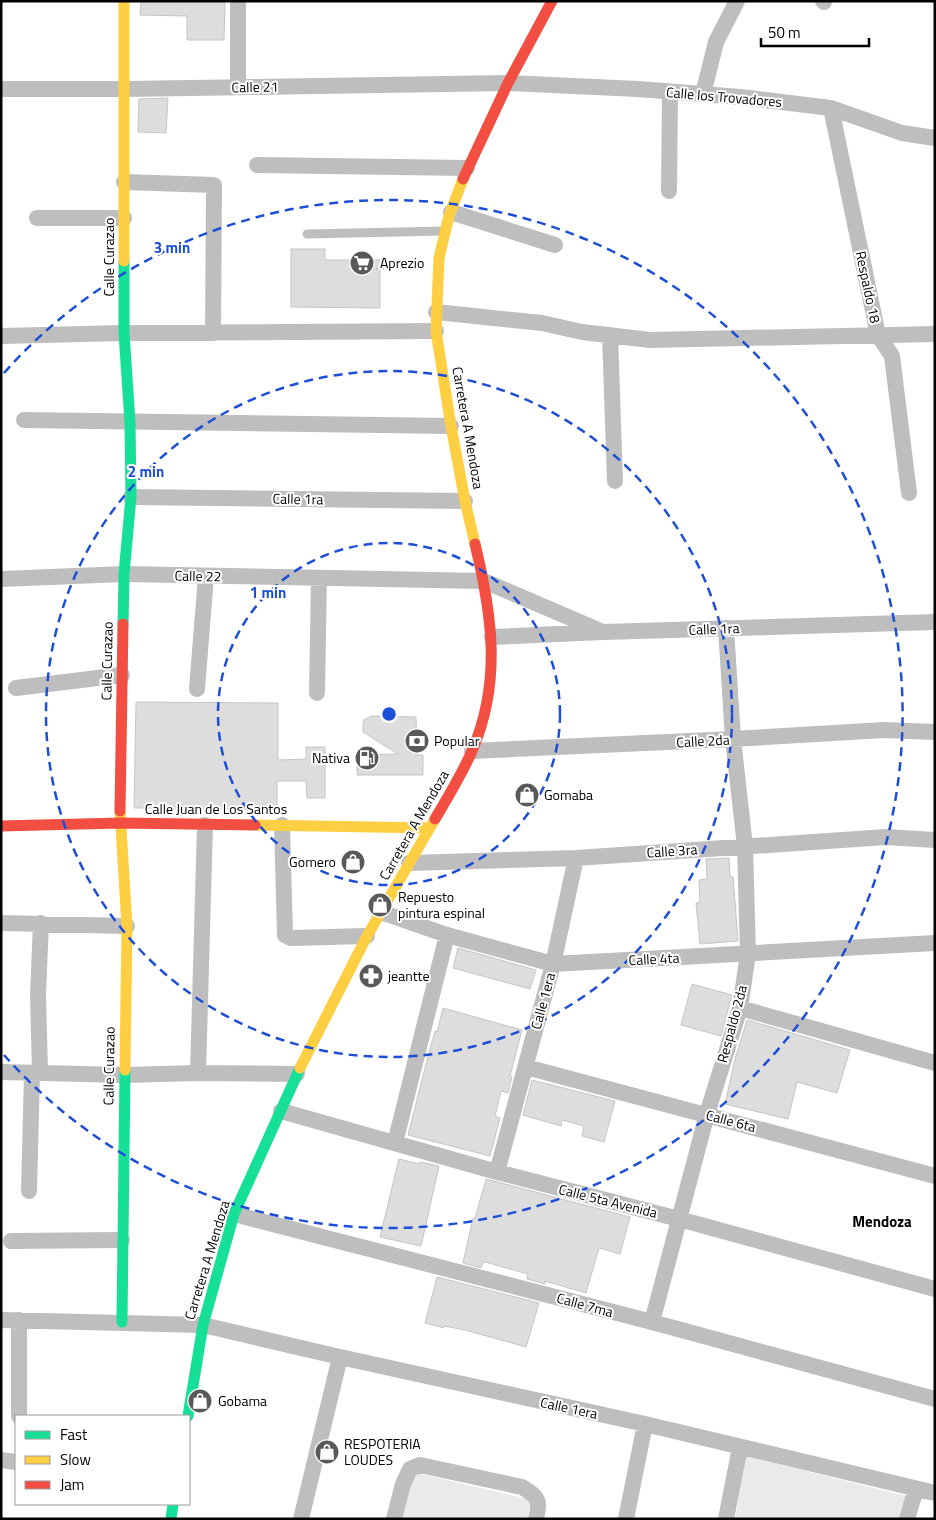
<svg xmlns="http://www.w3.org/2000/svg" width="936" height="1520" viewBox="0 0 936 1520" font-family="'Titillium Web',sans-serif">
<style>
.green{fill:#eaeaea}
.building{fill:#ddd;stroke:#c5c5c5}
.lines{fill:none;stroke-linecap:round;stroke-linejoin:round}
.path{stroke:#b8b8b8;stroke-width:2.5;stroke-dasharray:1 2.5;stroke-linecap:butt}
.lane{stroke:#bebebe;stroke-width:9}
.street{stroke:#bebebe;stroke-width:16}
.fast{stroke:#16e098;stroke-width:11}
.slow{stroke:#ffcf43;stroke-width:11}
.jam{stroke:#f24e42;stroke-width:11}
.ring{fill:none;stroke:#1d4ed8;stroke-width:2.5;stroke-dasharray:9 6}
.labels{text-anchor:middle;stroke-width:4;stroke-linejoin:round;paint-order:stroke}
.street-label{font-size:14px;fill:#000;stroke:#fff}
.poi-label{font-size:14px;fill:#000;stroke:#fff;text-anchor:start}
.neighbourhood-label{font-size:15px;font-weight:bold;fill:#000;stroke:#fff}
.centre{fill:#1d4ed8;stroke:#fff;stroke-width:2.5}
.ring-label{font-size:15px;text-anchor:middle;font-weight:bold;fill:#1d4ed8;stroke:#fff;stroke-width:4;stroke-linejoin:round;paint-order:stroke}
</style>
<rect width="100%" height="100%" fill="#fff"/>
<path class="green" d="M746,1456L910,1497L904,1519H735Z
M412,1472L532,1500L527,1519H402Z"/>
<path class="building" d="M141,1H225L224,40H187V16L140,15Z
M168,98L166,133L138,132L139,99Z
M291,249H325V260H380V308L291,307Z
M136,702L278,703V760L306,759V747H325V798H307L306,781H277V809L134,808Z
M372,716L416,717L417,755H423V775H357V755L398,754L363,732V722L365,719Z
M729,858L730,877H733L738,941L700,944L696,903L700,902L699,880L707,879L706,859Z
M458,948L536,970L530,989L453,968Z
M692,984L732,995L721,1036L681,1025Z
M443,1008L522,1030L510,1076L512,1077L508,1093L501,1091L495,1116L500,1118L490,1156L408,1135L429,1052L435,1031L437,1032Z
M747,1020L850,1050L837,1093L797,1082L788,1119L725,1104L735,1059Z
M532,1080L615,1101L604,1142L582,1136L584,1126L562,1120L561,1126L523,1115Z
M399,1159L420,1164V1162L439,1166L421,1246L380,1237Z
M486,1179L630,1217L620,1254L599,1248L586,1293L545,1281V1284L527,1279L528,1274L485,1262H483L481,1268L463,1263L473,1218H475Z
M437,1277L539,1303L526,1347L465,1330L444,1326V1328L425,1323Z"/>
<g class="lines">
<path class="path" d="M369,269L401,268"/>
<path class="lane" d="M307,234L445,231"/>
<path class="street" d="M823,1L824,2
M238,87V1
M1,89H125L508,83L638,89L740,97L831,108L902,133L935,138
M703,94L716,42L737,1
M831,108L878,335L892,356L909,493
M257,165L467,168
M124,182L214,185L213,333
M669,191L670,92
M451,212L555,245
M37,218H124
M436,312L542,323L582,332L650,340L935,334
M610,335L615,481
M1,336L124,333L436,331
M24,420L451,426
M131,497L465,501
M1,579L124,574L484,581L603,632
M492,637L603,632L935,622
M16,688L122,675
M197,689L206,576
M317,693L319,578
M472,751L733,739L884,730L935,732
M282,825L285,935L291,938L367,936
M409,863L576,858L886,837L935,840
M381,912L447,935L553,964L935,943
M1,923L127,926
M740,1008L935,1063
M526,1067L935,1176
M1,1072L124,1075L198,1073L297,1074
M40,1073L38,994L41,923
M198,1073L205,825
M281,1111L497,1172L679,1219L935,1289
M395,1143L447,935
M497,1172L553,964L576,858
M29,1191L32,1073
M234,1214L652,1322L935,1399
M11,1241L122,1240
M1,1320L203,1325L340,1357L645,1424L935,1493
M652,1322L707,1114L740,1008L748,954L745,846L733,739L726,628
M19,1416V1320
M1,1460L16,1462
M301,1519L340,1357
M394,1519L403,1484L410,1469L420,1465L522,1487C538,1497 541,1500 536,1519
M626,1519L645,1424
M726,1519L740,1447
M907,1519L916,1489"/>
<path class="fast" d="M123,624L124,574L131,497L130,422L124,333V261
M122,1322L125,1070
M188,1416L203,1325L234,1214L300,1068
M171,1519L173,1504"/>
<path class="slow" d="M124,1V261
M463,179L449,216L439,258L436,331L451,426L465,501L475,544
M120,811L127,926L125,1070
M255,825L430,828
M300,1068L367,936L435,819"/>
<path class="jam" d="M463,179L508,83L552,1
M120,811L123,624
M435,819C448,797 462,774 472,751C502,682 492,614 475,544
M1,826L120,823L255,825"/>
</g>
<g class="ring">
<circle cx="389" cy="714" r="171"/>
<circle cx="389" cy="714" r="343"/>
<path d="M4 373A514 514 0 1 1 4 1055"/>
</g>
<defs>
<symbol id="supermarket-disc" viewBox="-11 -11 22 22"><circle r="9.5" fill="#595959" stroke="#fff"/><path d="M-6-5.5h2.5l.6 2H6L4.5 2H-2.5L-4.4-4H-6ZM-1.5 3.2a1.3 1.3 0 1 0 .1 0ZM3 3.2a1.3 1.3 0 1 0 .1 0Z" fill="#fff"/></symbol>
<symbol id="bank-disc" viewBox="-11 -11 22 22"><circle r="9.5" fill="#595959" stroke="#fff"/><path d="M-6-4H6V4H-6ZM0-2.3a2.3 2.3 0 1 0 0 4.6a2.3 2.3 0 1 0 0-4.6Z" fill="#fff"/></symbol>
<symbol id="fuel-disc" viewBox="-11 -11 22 22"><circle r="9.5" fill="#595959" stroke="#fff"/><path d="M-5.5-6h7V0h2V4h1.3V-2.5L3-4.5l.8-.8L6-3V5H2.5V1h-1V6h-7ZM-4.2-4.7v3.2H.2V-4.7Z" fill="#fff"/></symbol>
<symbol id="shop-disc" viewBox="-11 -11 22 22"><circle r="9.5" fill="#595959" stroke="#fff"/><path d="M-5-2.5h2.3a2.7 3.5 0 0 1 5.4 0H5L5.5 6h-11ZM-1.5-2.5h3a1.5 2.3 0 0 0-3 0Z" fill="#fff"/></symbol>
<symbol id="pharmacy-disc" viewBox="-11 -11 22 22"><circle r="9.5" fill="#595959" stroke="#fff"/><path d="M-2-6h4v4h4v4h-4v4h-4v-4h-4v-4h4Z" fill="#fff"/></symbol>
</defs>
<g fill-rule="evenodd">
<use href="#supermarket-disc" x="348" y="249" width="28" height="28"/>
<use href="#bank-disc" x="403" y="727" width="28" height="28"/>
<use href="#fuel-disc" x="353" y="744" width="28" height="28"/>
<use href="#shop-disc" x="513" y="781" width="28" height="28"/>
<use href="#shop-disc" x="339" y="848" width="28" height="28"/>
<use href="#shop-disc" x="366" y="891" width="28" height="28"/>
<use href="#pharmacy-disc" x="357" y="962" width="28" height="28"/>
<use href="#shop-disc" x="186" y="1387" width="28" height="28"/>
<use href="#shop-disc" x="313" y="1438" width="28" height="28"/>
</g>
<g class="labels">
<g class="street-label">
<text transform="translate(255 87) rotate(-1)" y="5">Calle 21</text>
<text transform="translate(724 97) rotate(5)" y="5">Calle los Trovadores</text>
<text transform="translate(109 257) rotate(-90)" y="5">Calle Curazao</text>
<text transform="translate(868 287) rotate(78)" y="5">Respaldo 18</text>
<text transform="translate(468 428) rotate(80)" y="5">Carretera A Mendoza</text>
<text transform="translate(298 499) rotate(1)" y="5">Calle 1ra</text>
<text transform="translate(198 576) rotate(1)" y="5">Calle 22</text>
<text transform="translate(714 629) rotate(-2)" y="5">Calle 1ra</text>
<text transform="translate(107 661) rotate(-89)" y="5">Calle Curazao</text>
<text transform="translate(703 741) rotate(-3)" y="5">Calle 2da</text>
<text x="216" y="814">Calle Juan de Los Santos</text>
<text transform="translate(414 825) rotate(-60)" y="5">Carretera A Mendoza</text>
<text transform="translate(672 851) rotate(-4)" y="5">Calle 3ra</text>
<text transform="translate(654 959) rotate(-3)" y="5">Calle 4ta</text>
<text transform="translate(543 1001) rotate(-75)" y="5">Calle 1era</text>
<text transform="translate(732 1024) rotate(-75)" y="5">Respaldo 2da</text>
<text transform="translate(109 1066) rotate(-89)" y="5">Calle Curazao</text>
<text transform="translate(731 1121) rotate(15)" y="5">Calle 6ta</text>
<text transform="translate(608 1201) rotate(14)" y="5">Calle 5ta Avenida</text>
<text transform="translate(207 1260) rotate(-73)" y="5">Carretera A Mendoza</text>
<text transform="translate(585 1305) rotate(15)" y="5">Calle 7ma</text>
<text transform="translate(569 1408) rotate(12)" y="5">Calle 1era</text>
</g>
<g class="poi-label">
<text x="380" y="268">Aprezio</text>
<text x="434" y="746">Popular</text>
<text x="350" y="763" text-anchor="end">Nativa</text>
<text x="544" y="800">Gomaba</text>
<text x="336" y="867" text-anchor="end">Gomero</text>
<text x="398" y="902">Repuesto<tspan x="398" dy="16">pintura espinal</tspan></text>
<text x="388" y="981">jeantte</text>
<text x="218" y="1406">Gobama</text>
<text x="344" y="1449">RESPOTERIA<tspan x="344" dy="16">LOUDES</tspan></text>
</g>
<g class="neighbourhood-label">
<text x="882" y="1227">Mendoza</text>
</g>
</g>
<circle cx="389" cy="714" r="8" class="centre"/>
<g class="ring-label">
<text x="172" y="253">3 min</text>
<text x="146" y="477">2 min</text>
<text x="268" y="598">1 min</text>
</g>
<rect width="936" height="1520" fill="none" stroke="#000000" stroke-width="5"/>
<rect x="15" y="1415" width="175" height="90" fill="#ffffff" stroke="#999999"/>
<rect x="25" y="1431" width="25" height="8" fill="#16e098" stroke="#999999"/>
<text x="60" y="1440" font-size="15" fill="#000000">Fast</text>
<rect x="25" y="1456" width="25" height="8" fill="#ffcf43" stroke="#999999"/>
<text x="60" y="1465" font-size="15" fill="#000000">Slow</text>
<rect x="25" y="1481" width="25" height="8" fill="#f24e42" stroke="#999999"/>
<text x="60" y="1490" font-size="15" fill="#000000">Jam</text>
<path d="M761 38v8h108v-8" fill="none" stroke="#000000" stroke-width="2.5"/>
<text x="768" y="38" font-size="15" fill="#000000" stroke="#ffffff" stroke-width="4" paint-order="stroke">50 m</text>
</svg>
